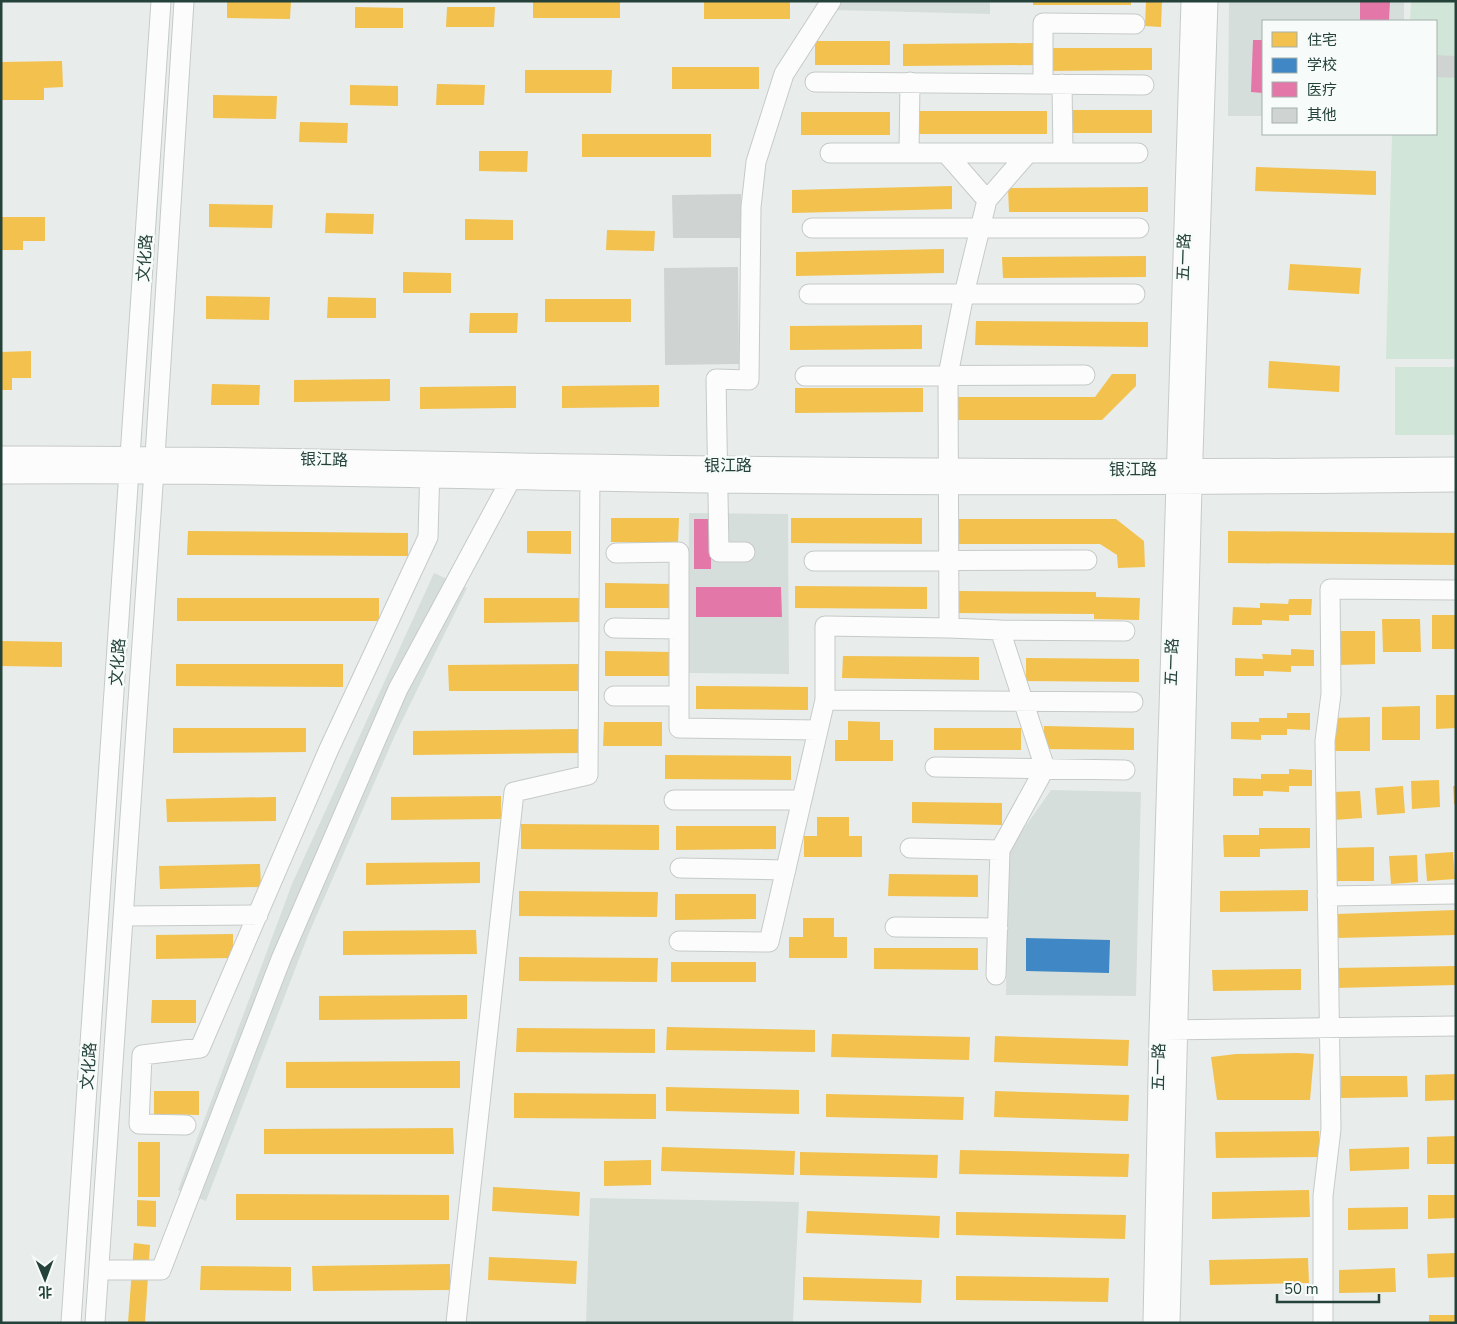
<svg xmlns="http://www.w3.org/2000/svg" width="1457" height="1324" viewBox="0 0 1457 1324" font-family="'Nunito Sans','Noto Sans SC',sans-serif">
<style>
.built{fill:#d6dedb}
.green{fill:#d1e6d8}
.homes{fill:#f2c14e}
.schools{fill:#3f88c5}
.health{fill:#e377a8}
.building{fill:#cfd4d2}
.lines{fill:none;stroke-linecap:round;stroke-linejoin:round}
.minor-casing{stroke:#c5cac8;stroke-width:21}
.minor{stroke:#fcfcfc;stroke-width:19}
.labels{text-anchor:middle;stroke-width:5;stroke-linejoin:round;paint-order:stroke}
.street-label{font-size:16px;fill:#24423a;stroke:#f7fbf9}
</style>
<rect width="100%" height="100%" fill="#e8edeb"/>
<path class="built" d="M838,1H990V14L832,10Z
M1229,1H1404V21H1263V116H1228Z
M689,513L788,514L789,674L688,673Z
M434,573L467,588L396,733L309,933L206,1201L178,1190L292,884Z
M1051,790L1141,792L1136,996L1006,995L1008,851Z
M590,1198L799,1202L793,1323H586Z"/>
<path class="green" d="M1411,1H1456V359H1386L1392,134H1436V21H1410Z
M1395,367H1456V435H1395Z"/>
<path class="homes" d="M227,1H291L290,19L227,18Z
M533,1H620V18H533Z
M704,1H790V19H704Z
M1033,1H1131V5H1033Z
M1146,1H1162L1161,27L1145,26Z
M355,7L403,8V28H355Z
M447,7H495L494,27H446Z
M815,41H890V65H815Z
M1034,43V65L903,66V44Z
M1046,48H1152V70L1046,71Z
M62,61L63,87L44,88V100H1V62Z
M672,67H759V89H672Z
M525,70H612L611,93H525Z
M437,84L485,85L484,105H436Z
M350,85L398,86V106L350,105Z
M213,95L277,96L276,119L213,118Z
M1069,110H1152V133H1069Z
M916,111H1047V134H916Z
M801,112H890V135H801Z
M300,122L348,123L347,143L299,142Z
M582,134H711V157H582Z
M479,151H528L527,172L479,171Z
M1256,167L1376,171V195L1255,191Z
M952,186V209L792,213V190Z
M1148,187V212H1009L1008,188Z
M209,204L273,205L272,228L209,227Z
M326,213L374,214L373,234L325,233Z
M1,217H45V241H23V250H1Z
M465,219L513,220V240H465Z
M607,230L655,231L654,251L606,250Z
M944,249V273L796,276V252Z
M1146,256V277L1003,278L1002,257Z
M1290,264L1361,268L1359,294L1288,290Z
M403,272L451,273V293H403Z
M206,296L270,297L269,320L206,319Z
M328,297L376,298V318H327Z
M545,299H631V322H545Z
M470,313H518L517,333H469Z
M976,321L1148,322V347L975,345Z
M922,325V349L790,350V326Z
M31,351V378H12V390H1V352Z
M1269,361L1340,366L1339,392L1268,388Z
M1112,374H1136V386L1102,420H951V397H1095Z
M390,379V401L294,402V380Z
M212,384L260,385L259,405H211Z
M659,385V407L562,408V386Z
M516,386V408L420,409V387Z
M795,388H923V412L795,413Z
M611,518H679L678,543L611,542Z
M791,518H922V544L791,543Z
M958,519H1116L1144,541L1145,567L1118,568L1117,555L1100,544H959Z
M188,531L408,533V556L187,555Z
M527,531H571V554L527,553Z
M1228,531L1456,533V565L1228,563Z
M605,583L673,584V608H605Z
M795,586L927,587V609L795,608Z
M957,591L1096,592V597L1140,598L1139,620L1094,619V614L957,613Z
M177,598H379V621H177Z
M484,598H582V622L484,623Z
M1289,599H1312L1311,615H1289V621L1262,620V625H1232L1233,607L1260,608V603L1288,604Z
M1432,615H1456V649H1432Z
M1382,619H1420L1421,652H1383Z
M1337,631H1375V664L1338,665Z
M1,641L62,642V667L1,666Z
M1291,649L1314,650V666H1291V672L1264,671V676H1235V658L1263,659L1262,654L1291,655Z
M605,651L673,652V676H605Z
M843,656L979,657V680L842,678Z
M1026,658L1139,659V682L1026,681Z
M176,664H343V687L176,686Z
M581,664V691H449L448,665Z
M696,686L808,687V710L696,709Z
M1436,695H1456V728L1436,729Z
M1420,706V740H1382V707Z
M1287,713H1310V730L1287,729V735H1261V740L1231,739V722H1259V718H1287Z
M1370,717V751H1332L1331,718Z
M848,721L880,722V740H893V761H835V740H848Z
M604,722H662V746H603Z
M1044,726L1134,728V750L1044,749Z
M173,728H306V752L173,753Z
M934,728H1021V750H934Z
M580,729V753L413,755V731Z
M665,755L791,756V780L665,779Z
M1289,769L1312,770V786H1289V792L1263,791V796H1233V778L1261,779V774H1289Z
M1439,780L1440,807L1412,809L1411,781Z
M1403,786L1405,813L1377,815L1375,788Z
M1453,786H1456V804H1454Z
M1360,791L1362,818L1334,820L1332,792Z
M501,796V819L391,820V797Z
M276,797V821L167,822L166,799Z
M912,802L1002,803V825L912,823Z
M817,817H849V836H862V857H804V836H817Z
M521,824L659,825V850L521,849Z
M676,826H776V849L676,850Z
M1259,828H1310V848L1260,849V857H1224L1223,835H1259Z
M1374,847V881H1336V848Z
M1453,852L1455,879L1427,881L1425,854Z
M1417,855L1418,882L1391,884L1389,856Z
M480,862V883L366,885V863Z
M260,864L261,887L160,889L159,866Z
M889,874L978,875V897L888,896Z
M1308,890V911L1220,912V891Z
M519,891L658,892L657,917L519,916Z
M675,894H756V919L675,920Z
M1456,910V935L1337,938L1336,914Z
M803,918H834V937H847V958H789V937H803Z
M476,930L477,954L343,955V931Z
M233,934V958L156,959V935Z
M874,948H978V970L874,969Z
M519,957L658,958L657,982L519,981Z
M671,962H756V982H671Z
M1456,966V985L1335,988V968Z
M1301,969V990L1213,991L1212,970Z
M467,995V1019L319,1020V996Z
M152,1000H196V1023H151Z
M667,1027L815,1030V1052L666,1050Z
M517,1028L655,1029V1053L516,1052Z
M832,1034L970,1037L969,1060L831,1057Z
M995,1036L1129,1040L1128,1066L994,1062Z
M1297,1053L1314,1054L1310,1100H1217L1211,1057L1236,1054Z
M460,1061V1088H286V1062Z
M1456,1074V1100L1425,1101V1075Z
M1341,1076H1407L1408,1097L1341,1098Z
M666,1087L799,1090V1114L666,1111Z
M154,1091H199V1115L154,1114Z
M995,1091L1129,1095L1128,1121L994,1117Z
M514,1093L656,1094V1119L514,1118Z
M826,1094L964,1097L963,1120L826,1117Z
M453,1128L454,1154H264V1129Z
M1319,1131L1320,1157L1216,1158L1215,1132Z
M1456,1136V1164H1427V1137Z
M138,1142H160V1197H138Z
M662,1147L795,1151L794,1175L661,1171Z
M1409,1147V1169L1350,1171L1349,1149Z
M960,1150L1129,1154L1128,1177L959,1174Z
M800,1152L938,1155L937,1178L800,1175Z
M651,1160V1185L604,1186V1161Z
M493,1187L580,1192L579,1216L492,1211Z
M1309,1190L1310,1217L1212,1219V1192Z
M236,1194L449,1195V1220H236Z
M1428,1195H1456V1218L1428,1219Z
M137,1200L156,1201V1227L137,1226Z
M1408,1207V1229L1348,1230V1208Z
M807,1211L940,1216L939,1238L806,1233Z
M956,1212L1126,1215L1125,1239L956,1235Z
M134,1243L150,1245L145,1323H128Z
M1456,1253V1277L1428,1278L1427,1254Z
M489,1257L577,1261L576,1284L488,1280Z
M1308,1258L1309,1283L1210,1285L1209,1260Z
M450,1264V1290L313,1291L312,1266Z
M201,1266L291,1267V1291L200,1290Z
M1395,1268L1396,1292L1339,1293V1270Z
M956,1276L1109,1278L1108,1302L956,1300Z
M803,1277L922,1280L921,1303L803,1300Z
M1429,1315H1456V1323H1429Z"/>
<path class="schools" d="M1026,938L1110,940L1109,973L1026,971Z"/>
<path class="health" d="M1360,1H1390L1389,21H1360Z
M1253,40H1263V93L1251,92Z
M694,519H711V569H694Z
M696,587H781L782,617H696Z"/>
<path class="building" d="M1436,55L1456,56V78L1436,77Z
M741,194V238H673L672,195Z
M738,267L739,364L665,365L664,268Z"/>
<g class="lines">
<defs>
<path id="minor" d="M815,82L1144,85
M1043,84V23L1135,24
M1062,84L1063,153
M830,153H1138
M909,153L910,82
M946,153L987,200L964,294L948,375L949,628L1000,630L1045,768L1000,850L996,975
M987,200L1028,153
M812,228H1139
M809,294H1135
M805,376L1085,375
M1,456C196,455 391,461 586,464C876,469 1166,470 1456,467
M1,474C240,472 479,480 718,483C964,486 1210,485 1456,482
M745,552H719L716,379L749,380L751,207L756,162L784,74L831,1
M616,553L679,552V728L818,730
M814,561L1087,560
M614,628L679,629
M1000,630L1125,631
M614,696H679
M825,700L1133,702
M935,767L1125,770
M674,800H802
M910,848L1000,850
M680,868L786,870
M1327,896L1456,894
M123,916L258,915
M895,927L998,928
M679,941L769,942L825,700V626L949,628
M1165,1030L1456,1026
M186,1125L139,1124L142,1055L200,1048L329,749L428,537L430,465
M99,1270H161L281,959L398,689L511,479
M71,1323L161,1
M95,1323L155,456L184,1
M456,1323L514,792L588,775L590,469
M1153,1323L1159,1030L1191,1
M1170,1323L1192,486L1208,1
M1323,1323V1196L1331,1129L1325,741L1331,694L1330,589L1456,590"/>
</defs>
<use href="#minor" class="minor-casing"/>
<use href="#minor" class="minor"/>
</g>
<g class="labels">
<g class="street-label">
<text transform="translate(1183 257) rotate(-88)" y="6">五一路</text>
<text transform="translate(144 258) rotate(-86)" y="6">文化路</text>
<text transform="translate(324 459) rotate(1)" y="6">银江路</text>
<text x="728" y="471">银江路</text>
<text x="1133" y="475">银江路</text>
<text transform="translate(117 662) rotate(-86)" y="6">文化路</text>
<text transform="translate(1171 662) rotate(-88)" y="6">五一路</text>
<text transform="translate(88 1066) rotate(-86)" y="6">文化路</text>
<text transform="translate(1158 1067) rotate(-89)" y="6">五一路</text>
</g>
</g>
<rect width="1457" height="1324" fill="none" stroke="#24423a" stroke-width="5"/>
<rect x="1262" y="20" width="175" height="115" fill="#f7fbf9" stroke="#a3b1ad"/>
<rect x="1272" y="32" width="25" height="15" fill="#f2c14e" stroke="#a3b1ad"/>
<text x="1307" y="45" font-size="15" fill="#24423a">住宅</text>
<rect x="1272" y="58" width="25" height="15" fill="#3f88c5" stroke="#a3b1ad"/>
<text x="1307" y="70" font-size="15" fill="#24423a">学校</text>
<rect x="1272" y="82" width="25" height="15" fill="#e377a8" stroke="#a3b1ad"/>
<text x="1307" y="95" font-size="15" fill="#24423a">医疗</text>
<rect x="1272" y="108" width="25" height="15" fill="#cfd4d2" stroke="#a3b1ad"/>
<text x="1307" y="120" font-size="15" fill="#24423a">其他</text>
<g transform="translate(45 1279) rotate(179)" stroke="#f7fbf9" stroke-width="4" paint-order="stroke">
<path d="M0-4L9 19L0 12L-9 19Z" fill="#24423a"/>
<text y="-8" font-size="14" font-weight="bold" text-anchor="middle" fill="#24423a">北</text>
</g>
<path d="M1277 1294v8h102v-8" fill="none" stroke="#24423a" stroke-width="2.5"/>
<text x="1284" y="1294" font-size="15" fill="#24423a" stroke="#f7fbf9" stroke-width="4" paint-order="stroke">50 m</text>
</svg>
